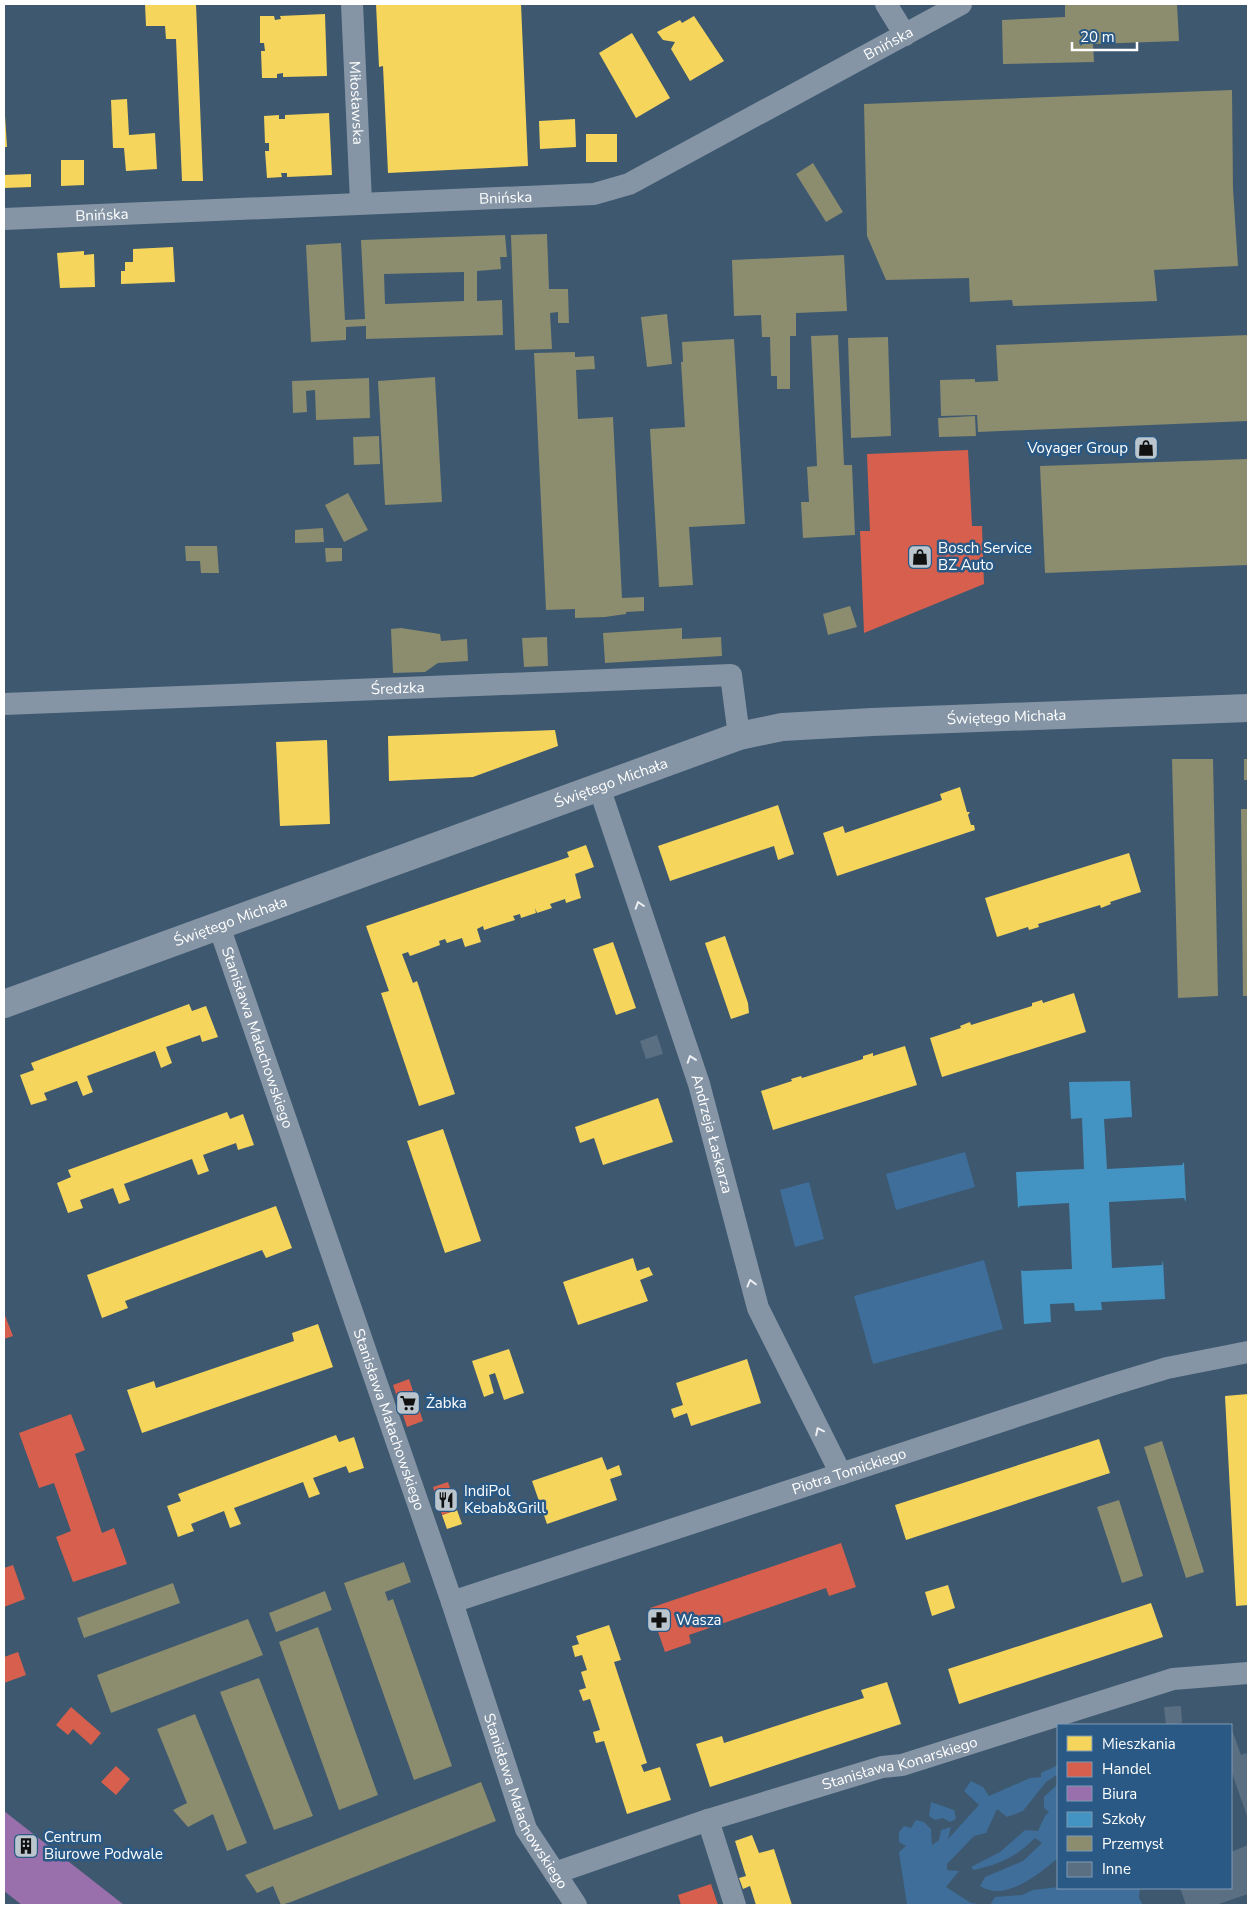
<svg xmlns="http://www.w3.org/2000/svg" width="1252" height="1909" viewBox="0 0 1252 1909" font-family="'Nunito Sans',sans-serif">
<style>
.green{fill:#3e6e99}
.homes{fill:#f6d55c}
.shops{fill:#d6604d}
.offices{fill:#9970ab}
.schools{fill:#4393c3}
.industry{fill:#8c8c6e;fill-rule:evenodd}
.building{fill:#5b6f82}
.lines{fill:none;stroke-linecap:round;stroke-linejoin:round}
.minor{stroke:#8595a5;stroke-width:22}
.tertiary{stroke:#8595a5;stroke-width:28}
.oneway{stroke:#edeff2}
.labels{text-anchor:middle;stroke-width:5;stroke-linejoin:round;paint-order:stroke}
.street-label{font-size:15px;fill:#fff;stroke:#295984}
.poi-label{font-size:15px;fill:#fff;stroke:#295984;text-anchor:start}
</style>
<rect width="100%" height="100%" fill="#3e586f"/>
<path class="green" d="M965,1152L975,1187L896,1210L886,1174Z
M809,1182L824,1239L795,1247L780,1190Z
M984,1260L1003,1329L873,1364L854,1296Z
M1058,1765V1774L1046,1782L1023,1811L1007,1817L997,1809L986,1833L974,1836L947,1864V1870L959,1871L946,1887L971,1903L988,1905H907L899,1852L906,1846L899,1842V1832L904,1826L911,1828L916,1820L924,1822L931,1829L932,1845L939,1840L941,1830L951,1827L948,1839L979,1805L964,1791L971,1781L983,1787L989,1796L1030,1778L1041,1777V1773Z
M1058,1784V1858C1040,1873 1005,1903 980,1886L985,1877L1023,1861L1042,1843L1035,1838C1015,1858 1001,1863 974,1870L971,1867L1000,1852L1025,1830L1038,1831L1045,1816L1049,1812L1044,1808V1797Z
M931,1802L954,1810L956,1819L950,1822L943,1818L935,1820L929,1816Z
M1058,1887L1140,1888L1139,1898L1143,1905H990L995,1897L1022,1895L1033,1890Z"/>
<path class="homes" d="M145,4H196L203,181H182L176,39H166L165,26H146Z
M376,4H521L528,166L388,173L383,66L379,67Z
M325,14L327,76L283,77V73L277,74V78H262L261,51H265L264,43H260V16H274L275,20L281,19L280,16Z
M694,16L724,61L690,81L671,49L675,42L663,40L657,32L680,20L682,23Z
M632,33L670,98L636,118L599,53Z
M127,99L129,135L155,133L157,169L126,171L124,148H113L111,100Z
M329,113L332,175L287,177V173H281L282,177L267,178L265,151H269V143H265L264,116L279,115V119H285V115Z
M4,116H5L7,147H4Z
M575,119L576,147L540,149L539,121Z
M586,134H617V162H586Z
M61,160H84V185L61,186Z
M31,174V187L4,188V175Z
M173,247L175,282L121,284V271H125V262H133V249Z
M84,251V255L94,254L95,287L60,288L57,253Z
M555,730L558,746L473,777L389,781L388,736Z
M327,740L330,824L280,826L276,742Z
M960,787L967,812H970L968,815L971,825H974L975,830L837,876L823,833L843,826L845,833L942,800L940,794Z
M778,805L794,854L778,860L774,846L670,881L658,846Z
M586,845L594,867L575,874L581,898L566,903L565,899L550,904L552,908L537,913L535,908L536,913L521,918L520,914L513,916L515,920L484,930L483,926L477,929L481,942L465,947L462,938L447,943L445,939L439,941L440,945L424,951L410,956L408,952L402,954L413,983L417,981L455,1094L419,1106L381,993L389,991L366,926L569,857L567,852Z
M1129,853L1141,892L1110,902L1111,904L1101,908L1100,905L1038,924L1039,927L1029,930L1028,927L997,937L985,898Z
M725,936L748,1003L749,1013L731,1019L705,943Z
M613,942L636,1008L616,1015L593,949Z
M1074,993L1086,1032L942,1077L930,1038L961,1028L960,1026L970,1022L971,1025L1032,1006V1003L1042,1000L1043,1003Z
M189,1004L192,1011L206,1006L218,1037L202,1042L200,1035L166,1047L172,1063L161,1068L155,1051L87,1076L93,1092L83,1096L77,1081L44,1093L47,1100L31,1105L20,1075L34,1070L31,1063Z
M905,1046L917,1085L773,1130L761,1091L792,1081L791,1079L801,1076L802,1078L863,1059V1056L873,1053V1056Z
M658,1098L673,1142L603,1165L594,1138L580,1143L575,1127Z
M227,1112L230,1119L243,1114L254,1145L238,1150L236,1143L203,1155L209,1171L198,1175L192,1159L124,1184L130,1200L119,1204L113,1188L80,1200L83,1208L68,1213L57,1183L71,1177L68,1170Z
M443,1129L481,1241L445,1253L407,1141Z
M276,1206L292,1248L266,1258L262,1250L125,1301L128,1308L102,1318L87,1275Z
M633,1258L637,1271L649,1267L653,1275L640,1280L648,1301L578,1325L563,1282Z
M318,1324L333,1367L142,1433L127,1390L154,1381L156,1388L256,1354L294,1341L292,1333Z
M509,1349L524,1393L504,1400L495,1373L489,1375L494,1393L484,1397L472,1361Z
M747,1359L761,1403L691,1426L687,1413L674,1418L671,1409L683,1405L676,1383Z
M1248,1394V1605L1236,1606L1225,1396Z
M336,1435L339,1442L354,1437L364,1468L349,1473L346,1466L313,1478L320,1494L309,1498L303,1482L234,1508L241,1524L230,1528L224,1511L191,1524L194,1531L178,1537L167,1506L181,1501L178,1494Z
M1099,1439L1110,1473L906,1540L895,1505Z
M602,1457L607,1470L619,1465L622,1475L610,1479L617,1500L547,1524L532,1481Z
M457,1510L462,1524L447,1529L442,1515Z
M948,1585L955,1608L932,1616L925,1592Z
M1151,1603L1163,1637L959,1704L948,1669Z
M609,1625L621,1660L614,1662L647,1763L641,1765L644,1772L660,1767L671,1800L627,1814L604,1741L596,1743L593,1732L600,1730L590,1699L583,1701L579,1690L586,1688L581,1672L587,1670L582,1655L575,1657L572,1646L579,1644L576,1636Z
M887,1682L901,1724L710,1787L696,1744L722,1736L724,1743L825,1710L864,1698L861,1690Z
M752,1835L759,1853L774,1849L792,1905H756L750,1886L743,1889L739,1878L746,1876L735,1841Z"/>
<path class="shops" d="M968,450L972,526H982L984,584L864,633L860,531H870L867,454Z
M4,1313L13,1336L4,1339Z
M409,1379L423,1421L407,1427L393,1385Z
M71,1414L85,1450L75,1454L102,1533L114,1528L127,1564L73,1582L56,1537L71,1531L54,1483L39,1488L19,1433Z
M448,1482L457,1510L442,1515L433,1487Z
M841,1543L856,1587L829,1596L826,1588L689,1635L691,1643L665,1652L650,1608Z
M13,1565L25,1599L4,1607V1568Z
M18,1652L26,1675L4,1683V1657Z
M71,1707L101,1733L91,1745L73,1729L68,1735L56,1725Z
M116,1766L130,1779L116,1795L101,1782Z
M711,1884L718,1905H681L678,1895Z"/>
<path class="offices" d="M4,1811L87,1876L124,1905H22L4,1891Z"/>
<path class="schools" d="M1130,1081L1132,1117L1104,1119L1107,1169L1182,1165L1184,1162L1186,1202L1184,1198L1109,1202L1112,1268L1162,1265L1163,1260L1165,1299L1101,1302L1102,1310L1075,1311L1074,1303L1050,1304L1051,1322L1024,1324L1021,1270L1023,1271L1072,1269L1069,1203L1020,1206L1018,1208L1016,1172L1084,1169L1082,1118L1071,1119L1069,1082Z"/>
<path class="industry" d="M1065,4H1177L1179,41L1093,44L1094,62L1003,64L1002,20L1065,17Z
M1232,90L1233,188L1238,266L1154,270L1157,301L1013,306L1012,300L970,302L969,278L886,280L867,236L864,104Z
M813,163L843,212L826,222L796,174Z
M547,234L549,289H568L569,323H558V312L550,313L552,349L515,350L511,235Z
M505,235L507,257H500L501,269L477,271V301L502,300L503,335L366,339V326L346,327V340L311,342L306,245L341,243L345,320L365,319L361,240ZM464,272V301L385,304L384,274Z
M844,255L847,311L796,313V336H790V389H777V376H771L770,337H762L761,315L734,316L732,260Z
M667,314L672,364L647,367L641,317Z
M838,335L844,465H852L855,535L803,538L801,502H809L807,467L817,466L811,336Z
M1248,335V421L978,432L977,415L941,416L940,380L975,379V382L998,381L996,345Z
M888,337L891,436L851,438L848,338Z
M734,339L745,524L689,527L693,585L659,587L650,429L685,427L681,362H683L682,342Z
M575,352V357L594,356L595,369L576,370L578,419L613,417L622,598L644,597V611L626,612V614L605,617L575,618V609L546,610L534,353Z
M435,377L442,502L385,505L378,381Z
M369,378L370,418L316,420L315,390L306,391L307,412L293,413L292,381Z
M975,416L976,436L939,437L938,418Z
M379,436L380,464L354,465L353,437Z
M1248,459V565L1045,573L1040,466Z
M348,493L368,530L344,542L325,505Z
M323,528L324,542L295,543V530Z
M185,546H217L219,573H201L200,561H186Z
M325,548H342V561L326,562Z
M850,606L857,627L828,635L823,614Z
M401,628L440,634L441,641L467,639L468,661L438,663L425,672L393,673L391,629Z
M682,628V639L721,637L722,656L605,663L603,633Z
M547,637L548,666L524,667L522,638Z
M1172,759H1213L1218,996L1178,998Z
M1244,759H1248V780H1244Z
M1241,809H1248V996H1243Z
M1162,1441L1204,1572L1186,1578L1144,1447Z
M1119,1500L1143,1576L1122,1583L1097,1507Z
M404,1562L411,1582L385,1592L388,1601L393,1599L452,1766L414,1780L344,1583Z
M173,1583L180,1603L84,1638L77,1618Z
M325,1591L332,1610L276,1632L269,1613Z
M248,1619L263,1655L111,1713L97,1675Z
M318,1627L378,1795L339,1810L279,1642Z
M259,1678L313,1816L274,1830L220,1692Z
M195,1714L247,1843L227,1851L213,1814L188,1827L173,1810L187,1803L157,1729Z
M481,1782L496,1821L291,1902L281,1905L273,1886L257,1893L245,1875Z"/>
<path class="building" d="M657,1035L663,1054L646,1059L640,1041Z
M1181,1706L1182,1723L1166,1725L1164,1707Z
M1231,1727L1241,1755L1246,1753L1248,1759V1819L1231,1770Z
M1248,1845V1894L1216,1905H1186L1180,1888H1231V1852Z"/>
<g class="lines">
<g class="minor">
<path id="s1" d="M352,4L361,202"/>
<path d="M886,4L905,35"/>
<path id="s2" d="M4,219L594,194L629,184L961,4"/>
<path id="s3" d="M4,704L731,675L739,736"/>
<path id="s4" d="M599,787L699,1084L758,1308L841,1474"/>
<path id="s5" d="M219,926L452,1602L526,1829L576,1905"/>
<path id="s6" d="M452,1602L1111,1385L1167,1368L1248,1352"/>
<path d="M708,1820L735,1905"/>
<path id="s7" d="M555,1873L708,1820L882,1767L902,1765L1173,1679L1248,1673"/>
</g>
<path class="tertiary" id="s8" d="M4,1004L739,736L782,727L872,722L1248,708"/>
</g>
<defs><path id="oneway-chevron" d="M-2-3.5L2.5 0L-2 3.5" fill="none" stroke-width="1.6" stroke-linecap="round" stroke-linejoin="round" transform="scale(1.25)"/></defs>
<g class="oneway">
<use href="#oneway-chevron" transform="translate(639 905) rotate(-108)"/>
<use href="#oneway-chevron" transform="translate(691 1059) rotate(-109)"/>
<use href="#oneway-chevron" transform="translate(751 1283) rotate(-105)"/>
<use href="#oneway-chevron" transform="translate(819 1431) rotate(-116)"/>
</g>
<defs>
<symbol id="shop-square" viewBox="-11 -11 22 22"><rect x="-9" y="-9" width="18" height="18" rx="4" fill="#bbc5cd" stroke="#295984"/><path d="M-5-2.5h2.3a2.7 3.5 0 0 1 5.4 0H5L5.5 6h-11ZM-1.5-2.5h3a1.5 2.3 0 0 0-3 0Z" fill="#111"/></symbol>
<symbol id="supermarket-square" viewBox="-11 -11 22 22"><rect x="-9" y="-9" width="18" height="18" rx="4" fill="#bbc5cd" stroke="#295984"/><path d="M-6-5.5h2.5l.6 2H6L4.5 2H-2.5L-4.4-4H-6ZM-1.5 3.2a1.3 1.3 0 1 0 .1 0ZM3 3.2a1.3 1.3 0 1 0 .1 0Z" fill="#111"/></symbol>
<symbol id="restaurant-square" viewBox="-11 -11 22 22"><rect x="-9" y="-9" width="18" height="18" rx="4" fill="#bbc5cd" stroke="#295984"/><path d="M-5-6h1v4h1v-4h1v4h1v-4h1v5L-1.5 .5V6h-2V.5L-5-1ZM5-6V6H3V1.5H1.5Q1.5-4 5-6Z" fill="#111"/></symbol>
<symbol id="pharmacy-square" viewBox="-11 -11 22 22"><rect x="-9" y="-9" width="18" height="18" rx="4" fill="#bbc5cd" stroke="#295984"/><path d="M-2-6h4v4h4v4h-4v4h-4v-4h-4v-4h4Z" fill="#111"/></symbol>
<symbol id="building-square" viewBox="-11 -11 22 22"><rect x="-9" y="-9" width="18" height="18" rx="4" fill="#bbc5cd" stroke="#295984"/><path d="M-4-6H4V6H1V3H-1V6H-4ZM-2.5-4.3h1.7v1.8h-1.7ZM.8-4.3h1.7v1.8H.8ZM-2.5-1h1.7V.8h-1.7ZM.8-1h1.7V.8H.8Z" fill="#111"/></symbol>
</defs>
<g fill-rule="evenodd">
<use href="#shop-square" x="1132" y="434" width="28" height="28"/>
<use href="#shop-square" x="906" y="543" width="28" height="28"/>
<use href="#supermarket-square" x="394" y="1389" width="28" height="28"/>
<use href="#restaurant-square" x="432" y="1486" width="28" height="28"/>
<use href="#pharmacy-square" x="645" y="1606" width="28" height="28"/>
<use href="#building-square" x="12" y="1832" width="28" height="28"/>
</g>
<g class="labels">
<g class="street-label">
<text dy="5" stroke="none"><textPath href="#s2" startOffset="922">Bnińska</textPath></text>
<text dy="5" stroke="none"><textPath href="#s1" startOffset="99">Miłosławska</textPath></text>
<text dy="5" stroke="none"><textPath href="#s2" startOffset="502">Bnińska</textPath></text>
<text dy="5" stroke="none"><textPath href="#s2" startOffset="98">Bnińska</textPath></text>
<text dy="5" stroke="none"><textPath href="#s3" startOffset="394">Średzka</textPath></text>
<text dy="5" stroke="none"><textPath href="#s8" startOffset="1051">Świętego Michała</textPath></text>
<text dy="5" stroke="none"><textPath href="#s8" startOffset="646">Świętego Michała</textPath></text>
<text dy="5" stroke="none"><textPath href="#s8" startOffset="241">Świętego Michała</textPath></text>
<text dy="5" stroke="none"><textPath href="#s5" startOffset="118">Stanisława Małachowskiego</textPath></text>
<text dy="5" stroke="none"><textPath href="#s4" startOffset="365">Andrzeja Łaskarza</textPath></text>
<text dy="5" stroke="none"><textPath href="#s5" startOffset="522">Stanisława Małachowskiego</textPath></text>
<text dy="5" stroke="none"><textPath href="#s6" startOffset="418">Piotra Tomickiego</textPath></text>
<text dy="5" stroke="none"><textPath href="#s7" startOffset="362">Stanisława Konarskiego</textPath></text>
<text dy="5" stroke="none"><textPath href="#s5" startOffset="928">Stanisława Małachowskiego</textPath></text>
</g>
<g class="poi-label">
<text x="1128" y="453" text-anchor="end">Voyager Group</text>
<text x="938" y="553">Bosch Service<tspan x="938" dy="17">BZ Auto</tspan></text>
<text x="426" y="1408">Żabka</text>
<text x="464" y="1496">IndiPol<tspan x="464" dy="17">Kebab&amp;Grill</tspan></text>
<text x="676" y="1625">Wasza</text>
<text x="44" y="1842">Centrum<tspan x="44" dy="17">Biurowe Podwale</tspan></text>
</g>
</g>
<rect width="1252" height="1909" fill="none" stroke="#ffffff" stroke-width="10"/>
<rect x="1057" y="1724" width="175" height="165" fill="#295984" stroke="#7f9bb5"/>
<rect x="1067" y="1736" width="25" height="15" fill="#f6d55c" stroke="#7f9bb5"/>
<text x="1102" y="1749" font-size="15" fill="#ffffff">Mieszkania</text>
<rect x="1067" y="1762" width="25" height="15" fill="#d6604d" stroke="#7f9bb5"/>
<text x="1102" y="1774" font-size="15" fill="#ffffff">Handel</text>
<rect x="1067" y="1786" width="25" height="15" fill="#9970ab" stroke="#7f9bb5"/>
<text x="1102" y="1799" font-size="15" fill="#ffffff">Biura</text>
<rect x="1067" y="1812" width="25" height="15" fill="#4393c3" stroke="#7f9bb5"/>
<text x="1102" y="1824" font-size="15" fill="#ffffff">Szkoły</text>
<rect x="1067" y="1836" width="25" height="15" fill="#8c8c6e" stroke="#7f9bb5"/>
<text x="1102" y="1849" font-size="15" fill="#ffffff">Przemysł</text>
<rect x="1067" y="1862" width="25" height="15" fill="#5b6f82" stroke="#7f9bb5"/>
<text x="1102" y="1874" font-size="15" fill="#ffffff">Inne</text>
<path d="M1072 42v8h65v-8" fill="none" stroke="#ffffff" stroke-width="2.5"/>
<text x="1080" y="42" font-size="15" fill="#ffffff" stroke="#295984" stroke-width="4" paint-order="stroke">20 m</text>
</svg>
